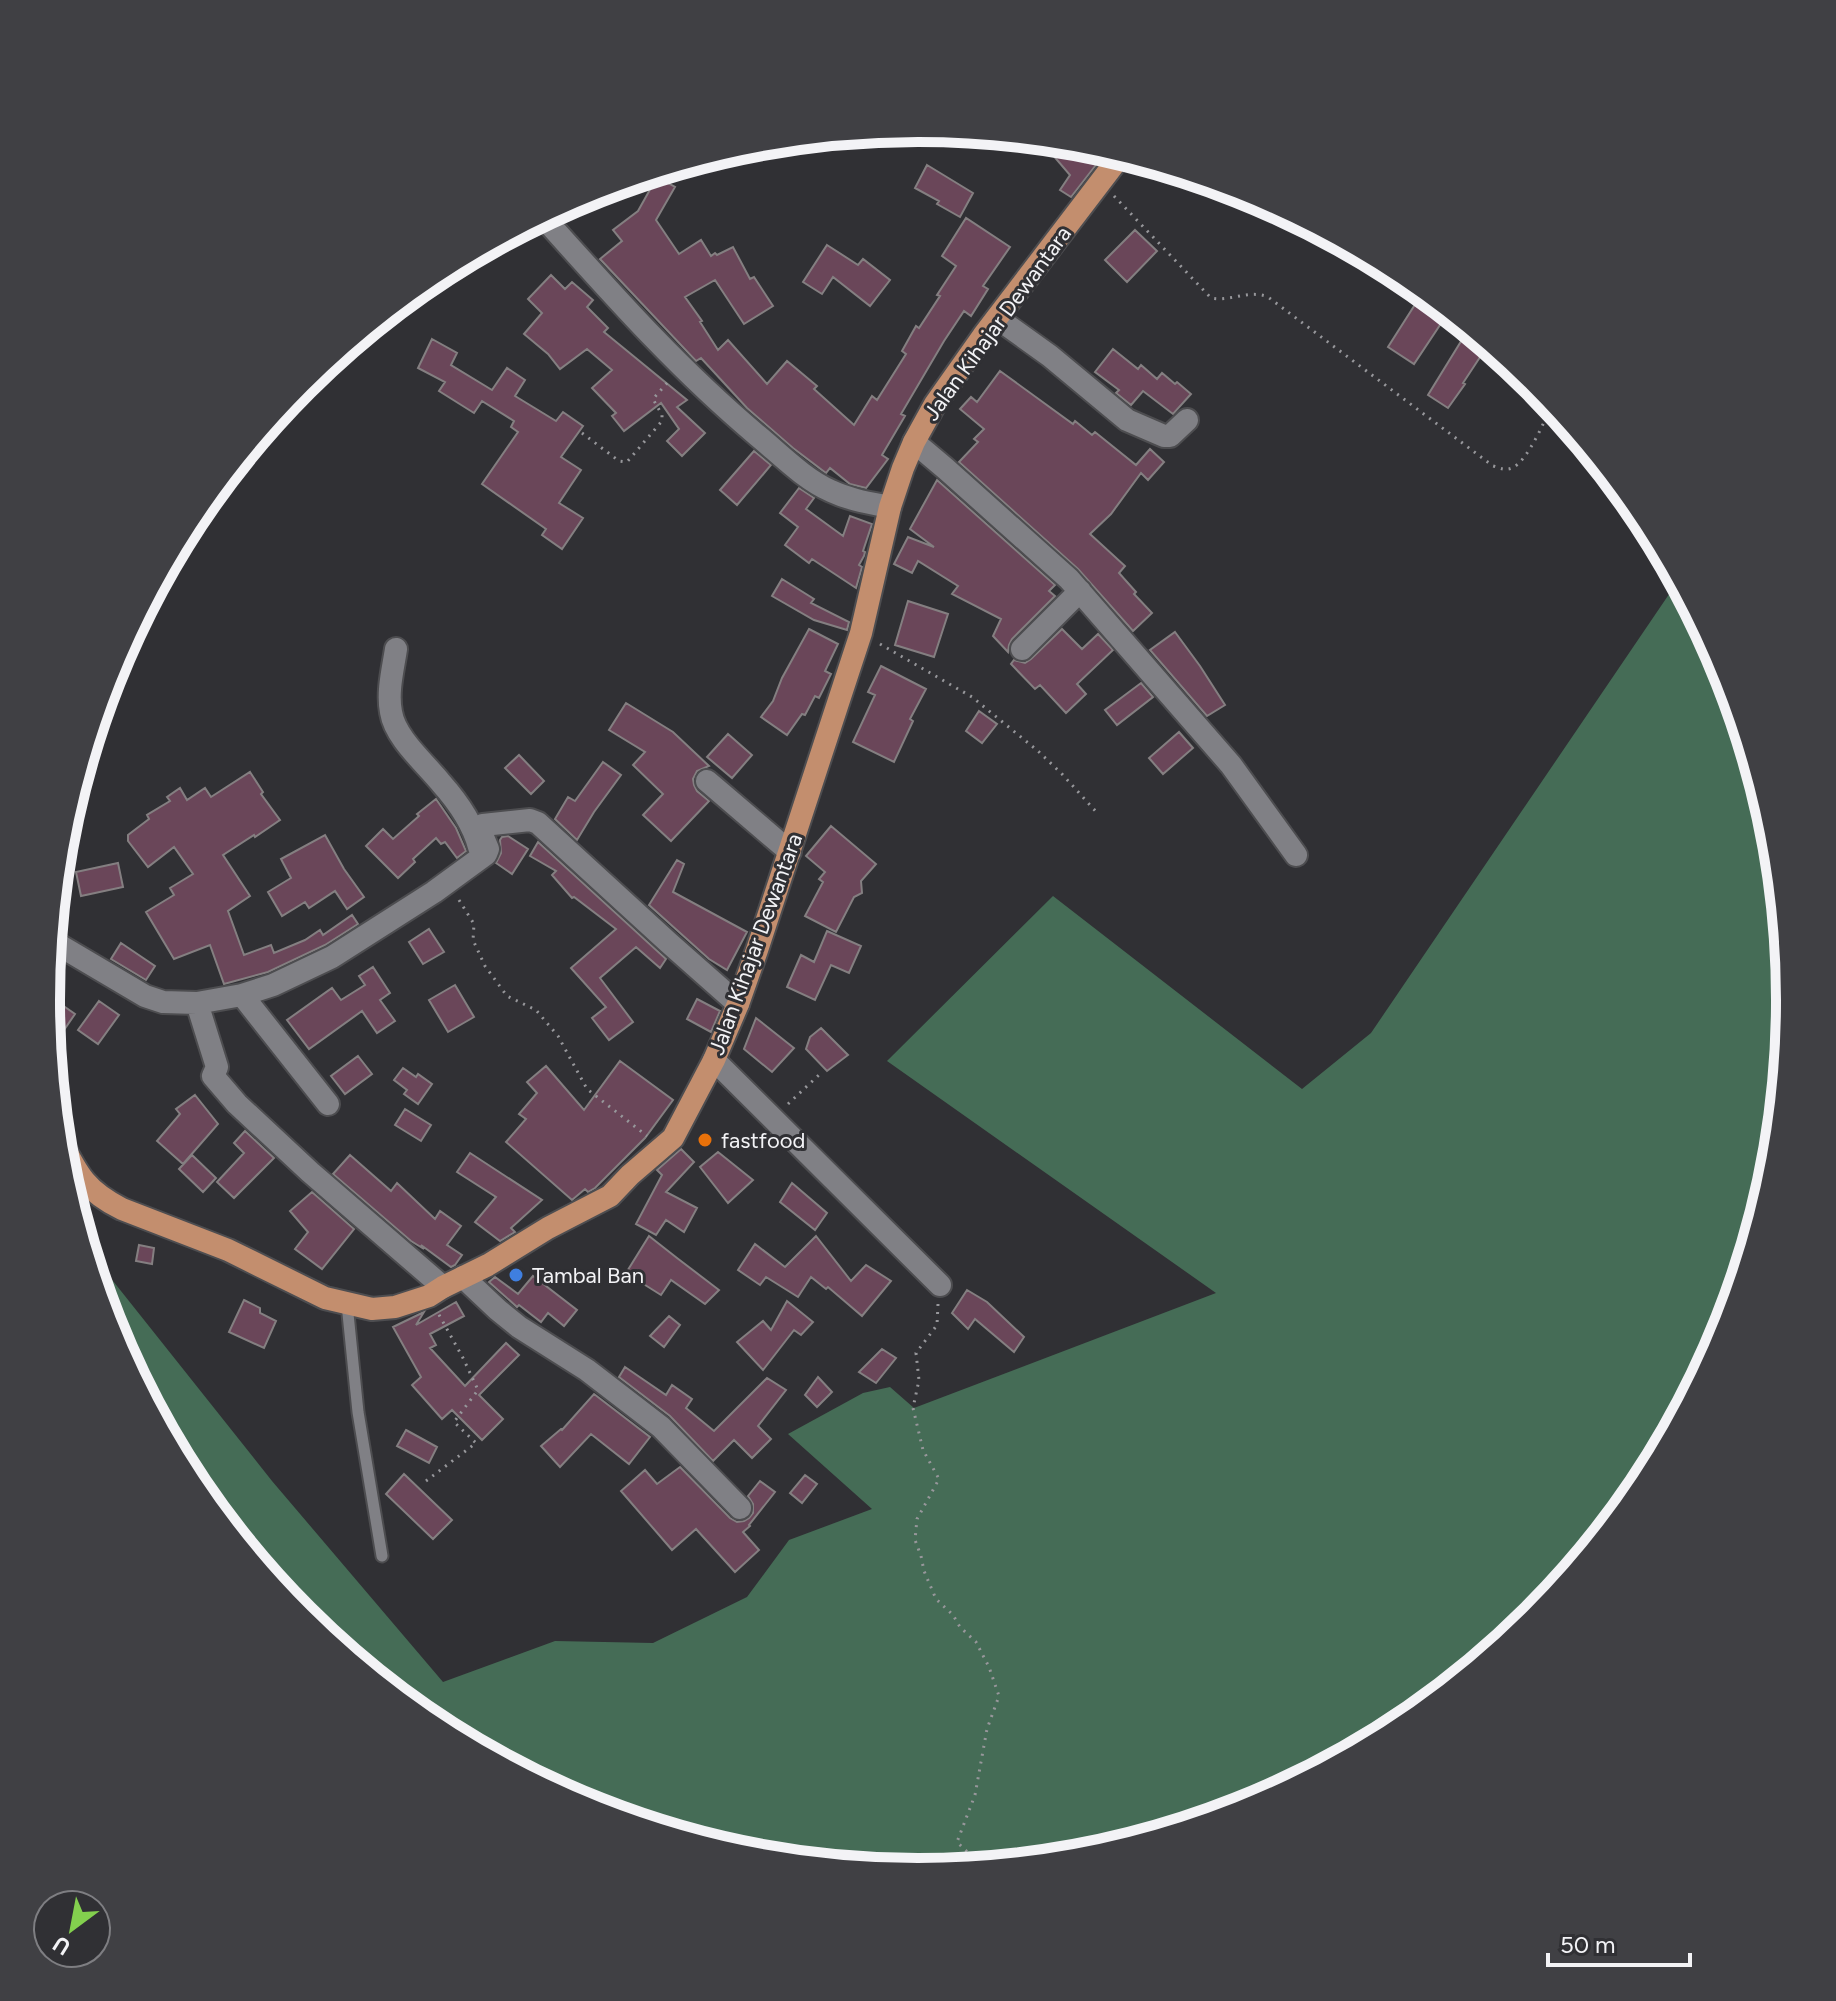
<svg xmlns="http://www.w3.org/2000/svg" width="1836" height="2001" viewBox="0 0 1836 2001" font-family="Figtree,sans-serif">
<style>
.forest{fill:#456c56}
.building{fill:#6a4659;stroke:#847f81;stroke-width:2}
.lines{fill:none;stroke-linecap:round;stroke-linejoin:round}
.service-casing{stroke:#4d4d50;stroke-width:15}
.minor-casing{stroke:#4d4d50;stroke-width:26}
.primary-casing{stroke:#4d4d50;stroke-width:26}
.path{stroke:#97979b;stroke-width:3;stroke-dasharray:2 6;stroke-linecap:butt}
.service{stroke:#808085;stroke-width:11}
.minor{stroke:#808085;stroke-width:22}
.primary{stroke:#c38e6e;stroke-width:22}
.food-dot{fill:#e8710a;stroke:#303034;stroke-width:3}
.shop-dot{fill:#3f7fe0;stroke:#303034;stroke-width:3}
.labels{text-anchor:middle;stroke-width:6;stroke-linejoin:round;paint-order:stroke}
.street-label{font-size:22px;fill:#f3f3f6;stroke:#303034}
.poi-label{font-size:22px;fill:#f3f3f6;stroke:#303034;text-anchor:start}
.rim{fill:none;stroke:#f3f3f6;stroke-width:10}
</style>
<rect width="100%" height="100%" fill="#303034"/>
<path class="forest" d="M1678,581L1724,667L1773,831L1790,1001L1773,1171L1723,1335L1643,1485L1534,1617L1402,1726L1251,1806L1088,1856L918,1872L747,1856L584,1806L433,1725L301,1617L193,1485L112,1334L86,1247L272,1481L443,1682L555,1641L653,1643L747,1597L789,1540L872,1509L788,1434L863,1393L890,1387L914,1408L1216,1293L887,1061L1053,896L1302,1089L1371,1033Z"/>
<path class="building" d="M1040,140L1094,147L1086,153L1099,161L1071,197L1060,190L1070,175Z
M927,165L973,193L960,217L937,204L939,201L915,188Z
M657,177L675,187L656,220L679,254L701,240L711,256L715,253L717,255L733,247L750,279L754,277L773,306L744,324L715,280L685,297L702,321L700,322L718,350L728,340L767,384L787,361L817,386L814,389L854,425L872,396L877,400L906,354L902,351L916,326L919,328L940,296L937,295L956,266L942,256L966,218L1010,247L983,286L988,289L971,316L964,311L944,341L901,414L905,416L882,455L888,459L866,488L850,484L830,468L826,473L793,448L747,408L701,358L696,361L600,259L622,241L613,230L638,211Z
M1135,230L1157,251L1127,282L1105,260Z
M827,245L858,265L863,259L890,280L870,306L833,277L822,294L803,282Z
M551,275L565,289L572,282L593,300L587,307L608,328L604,332L687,400L677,407L705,433L682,456L667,441L679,429L661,403L624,431L612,416L616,413L592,388L612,370L587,349L560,369L548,354L524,334L542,313L528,299Z
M1423,292L1448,313L1414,364L1388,347Z
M1468,330L1488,345L1463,383L1465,384L1448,408L1428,395Z
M432,339L457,353L451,365L492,390L507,368L525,380L515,396L556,421L563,412L583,426L561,457L581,470L559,503L583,518L562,549L542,535L546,529L482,484L518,432L511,427L514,421L482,401L474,413L439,391L445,382L418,368Z
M1113,349L1138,369L1141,365L1157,379L1162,373L1175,384L1177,382L1191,394L1173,414L1143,391L1131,405L1116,393L1119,390L1095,372Z
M1000,371L1073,424L1075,421L1092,435L1095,432L1136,465L1150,449L1164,462L1148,480L1141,473L1111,514L1090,534L1125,566L1119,573L1136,592L1134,594L1152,613L1133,631L1078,569L959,462L978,442L974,439L984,429L960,409L971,397L977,402Z
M754,451L771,465L737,505L720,490Z
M937,480L1055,585L1049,591L1055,596L1012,639L1009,645L1008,652L993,636L1001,619L952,594L958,586L918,561L912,573L894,564L908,537L934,547L910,529Z
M799,488L814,498L806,509L843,536L850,516L872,524L863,551L865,552L864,556L859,565L862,567L856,588L812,559L809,563L785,545L798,527L780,513Z
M782,579L814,599L811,603L849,622L847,630L814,620L772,596Z
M908,601L948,614L934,657L895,645Z
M809,629L838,644L825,671L831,674L819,698L815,696L805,715L802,714L787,735L761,717L773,701L782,678Z
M1062,629L1082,649L1098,634L1113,650L1077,684L1086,694L1066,713L1040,685L1035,689L1011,664L1014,660L1025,663L1031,659Z
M1175,632L1200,666L1225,705L1207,716L1150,650Z
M881,666L926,689L910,719L913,721L894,762L853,742L875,695L868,692Z
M1141,683L1153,697L1117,725L1105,710Z
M626,703L673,732L709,766L697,771L693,779L694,785L697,791L709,801L671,841L643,815L663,794L633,765L645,752L609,730Z
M979,711L997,724L982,743L966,731Z
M1179,732L1193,748L1163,774L1149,758Z
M728,734L752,755L732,778L707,757Z
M519,755L544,781L531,794L505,768Z
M603,762L621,775L594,812L577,840L555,819L568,797L575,801Z
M250,772L263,792L261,794L280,820L255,837L254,835L223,855L250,896L228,911L244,955L271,945L274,953L305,940L320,930L323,935L352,915L358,924L325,945L268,972L224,984L210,945L174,959L146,912L174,895L170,888L193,874L174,847L148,867L128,841V835L149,819L147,815L170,801L167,797L180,788L187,800L205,788L211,797Z
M436,799L456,828L466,851L457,858L445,842L441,844L436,838L413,859L415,862L398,878L366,846L383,829L393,839L419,816L417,814Z
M831,826L876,864L861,881L862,893L854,897L836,932L805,916L823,882L819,879L825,872L806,856Z
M325,835L344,869L364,897L347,909L335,891L309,908L305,902L282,916L268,892L291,878L281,859Z
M508,836L528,849L512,874L496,863L501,853L500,840L502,837Z
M538,842L666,959L660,968L636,947L600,978L633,1022L609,1040L592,1018L606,1007L571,968L616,929L574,897L572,898L552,875L556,871L530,856Z
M677,860L684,864L673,892L747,932L727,970L709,959L649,905Z
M118,863L123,887L81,896L76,872Z
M429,929L444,952L423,964L409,942Z
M827,931L861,946L849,973L831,965L815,1000L787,987L801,955L814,962Z
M121,943L155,966L146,980L111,959Z
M373,967L390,993L380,1000L395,1021L377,1033L362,1011L309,1049L287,1020L332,988L341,1000L365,985L359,976Z
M455,985L474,1017L448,1032L429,1000Z
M697,999L720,1011L711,1032L687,1019Z
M55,1000L75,1014L51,1049L47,1011Z
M99,1001L119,1015L98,1044L78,1030Z
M756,1018L794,1048L772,1072L744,1049Z
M821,1028L848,1055L827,1071L806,1049L810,1037Z
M358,1056L372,1074L345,1094L331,1076Z
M620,1061L673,1100L645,1138L595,1188L588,1192L585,1189L572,1200L506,1142L526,1119L519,1114L537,1093L527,1082L546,1066L584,1110Z
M403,1068L416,1077L418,1074L432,1084L418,1104L404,1094L407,1090L394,1080Z
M195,1095L218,1124L183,1164L157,1141L180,1114L176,1109Z
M405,1109L431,1125L421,1141L395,1125Z
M245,1131L274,1158L234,1198L217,1182L244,1153L234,1143Z
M681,1149L694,1162L666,1192L697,1208L684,1232L666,1220L656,1235L636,1224L662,1175L657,1170Z
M718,1152L753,1180L728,1203L700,1167Z
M470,1153L542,1200L511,1228L515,1232L500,1241L475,1222L496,1197L457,1172Z
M192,1155L216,1178L203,1192L179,1169Z
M350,1155L391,1191L397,1183L435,1219L440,1211L461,1226L447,1245L462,1255L455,1265L451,1267L421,1245L424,1249L411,1241L333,1174Z
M792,1183L827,1213L815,1230L780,1202Z
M312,1192L354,1229L322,1269L295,1249L308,1232L290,1211Z
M649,1236L677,1258L719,1290L705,1304L671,1280L661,1295L626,1273Z
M816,1236L851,1281L866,1265L891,1281L862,1316L828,1287L826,1289L811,1277L798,1297L766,1277L760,1285L738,1270L755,1244L785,1267Z
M139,1245L154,1248L152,1264L136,1261Z
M533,1276L577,1310L564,1326L548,1313L541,1322L519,1305L517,1307L489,1282L495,1277L518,1294Z
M967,1290L987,1302L1024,1337L1014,1352L975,1319L968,1329L952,1313Z
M244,1300L260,1308V1313L276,1321L264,1348L229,1332Z
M787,1301L813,1322L801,1335L794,1330L763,1370L737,1342L763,1321L771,1330Z
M456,1302L464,1316L430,1334L436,1345L430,1348L465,1386L506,1343L519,1355L479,1395L503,1419L482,1440L452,1410L442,1419L412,1385L421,1377L393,1327L424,1312L416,1325Z
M669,1316L680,1325L664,1347L650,1336Z
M882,1349L896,1358L876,1383L859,1372Z
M625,1367L666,1395L672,1385L692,1399L686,1408L714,1431L767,1378L786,1390L758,1426L771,1439L752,1458L734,1440L713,1461L670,1416L619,1377Z
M818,1377L832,1392L817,1407L805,1395Z
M594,1394L650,1437L629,1464L591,1434L560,1467L541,1446L561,1429L562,1430Z
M406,1430L437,1447L429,1463L397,1446Z
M680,1467L730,1518L737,1522L744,1521L749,1518L753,1513V1504L748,1496L760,1481L775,1492L749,1525L750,1526L743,1532L759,1550L735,1572L696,1529L672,1550L621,1491L645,1470L657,1484Z
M404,1474L452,1520L433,1539L386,1494Z
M805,1475L817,1484L802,1503L790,1493Z"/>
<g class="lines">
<defs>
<path id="service" d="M347,1304L358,1412L382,1556"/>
<path id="minor" d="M543,217C612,294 678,369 758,436C781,455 804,479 831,491C850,500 870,503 890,507
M997,318L1050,356L1127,420L1164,436H1170L1187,420
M914,442L946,469L1069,579L1231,765L1296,855
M396,649C393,669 387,692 391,712C395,738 425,763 441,783C457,801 473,824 479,847
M1022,649L1080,591
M707,781L790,852
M52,941L145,996L163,1002L197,1003L242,995L273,985L332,957L434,892L486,854L488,849L480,830L483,825L530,820L538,823L669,943L738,1004
M242,995L328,1104
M197,1003L217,1067L213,1076L237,1104L310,1172L443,1287
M714,1060L940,1285
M463,1277L498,1310L519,1327L587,1370L661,1427L740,1508"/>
<path id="primary" d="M60,1140C78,1175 86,1191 122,1209L228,1250L325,1298L372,1309L395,1307L429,1296L443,1287L488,1265L548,1228L610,1196L630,1175L673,1138L714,1060L738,1004L757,950L861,633L890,507L903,468L914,442L935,404L983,336L1121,155"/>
</defs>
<use href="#service" class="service-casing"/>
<use href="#minor" class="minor-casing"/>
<use href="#primary" class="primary-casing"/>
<path class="path" d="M1114,196L1211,298C1230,302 1249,289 1268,297L1493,466C1500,468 1505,471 1512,468C1528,461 1544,421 1552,406
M582,433L619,461L627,462L662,421V415L653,399L668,382
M880,644L972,697L1038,751L1062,774L1099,815
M459,900L474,924L473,940L485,966L507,996L536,1010L558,1036L587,1089L647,1136
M788,1104L821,1073
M938,1304L937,1325L916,1353L919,1380L913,1408L923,1450L939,1479L917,1519L915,1540L921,1556L924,1571L936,1599L953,1615L960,1627L976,1642L989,1667L999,1696L987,1729L975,1795L957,1842L982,1866
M426,1481L476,1443L454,1422L478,1390L463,1358L438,1313"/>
<use href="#service" class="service"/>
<use href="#minor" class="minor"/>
<use href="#primary" class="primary"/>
</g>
<circle class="food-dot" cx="705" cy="1140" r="8"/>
<circle class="shop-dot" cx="516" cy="1275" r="8"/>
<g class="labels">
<g class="street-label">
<text transform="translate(997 323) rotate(-54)" y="8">Jalan Kihajar Dewantara</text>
<text transform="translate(755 944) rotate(-70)" y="8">Jalan Kihajar Dewantara</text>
</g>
<g class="poi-label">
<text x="721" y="1148">fastfood</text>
<text x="532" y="1283">Tambal Ban</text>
</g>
</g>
<path d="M0 0H1836V2001H0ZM60 1000a858 858 0 1 1 1716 0a858 858 0 1 1-1716 0Z" fill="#404044" fill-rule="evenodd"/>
<path class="rim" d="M60 1000a858 858 0 1 1 1716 0a858 858 0 1 1-1716 0Z"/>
<g transform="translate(72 1929) rotate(212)"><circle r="38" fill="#303034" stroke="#7e7e82" stroke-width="2"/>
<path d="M0-6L14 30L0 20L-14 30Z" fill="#83d04e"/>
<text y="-12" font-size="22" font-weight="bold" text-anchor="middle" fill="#f3f3f6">U</text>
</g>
<path d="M1548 1953v12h142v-12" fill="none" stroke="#f3f3f6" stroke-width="4"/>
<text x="1560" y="1953" font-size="24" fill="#f3f3f6" stroke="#303034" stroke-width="6" paint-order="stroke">50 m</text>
</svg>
